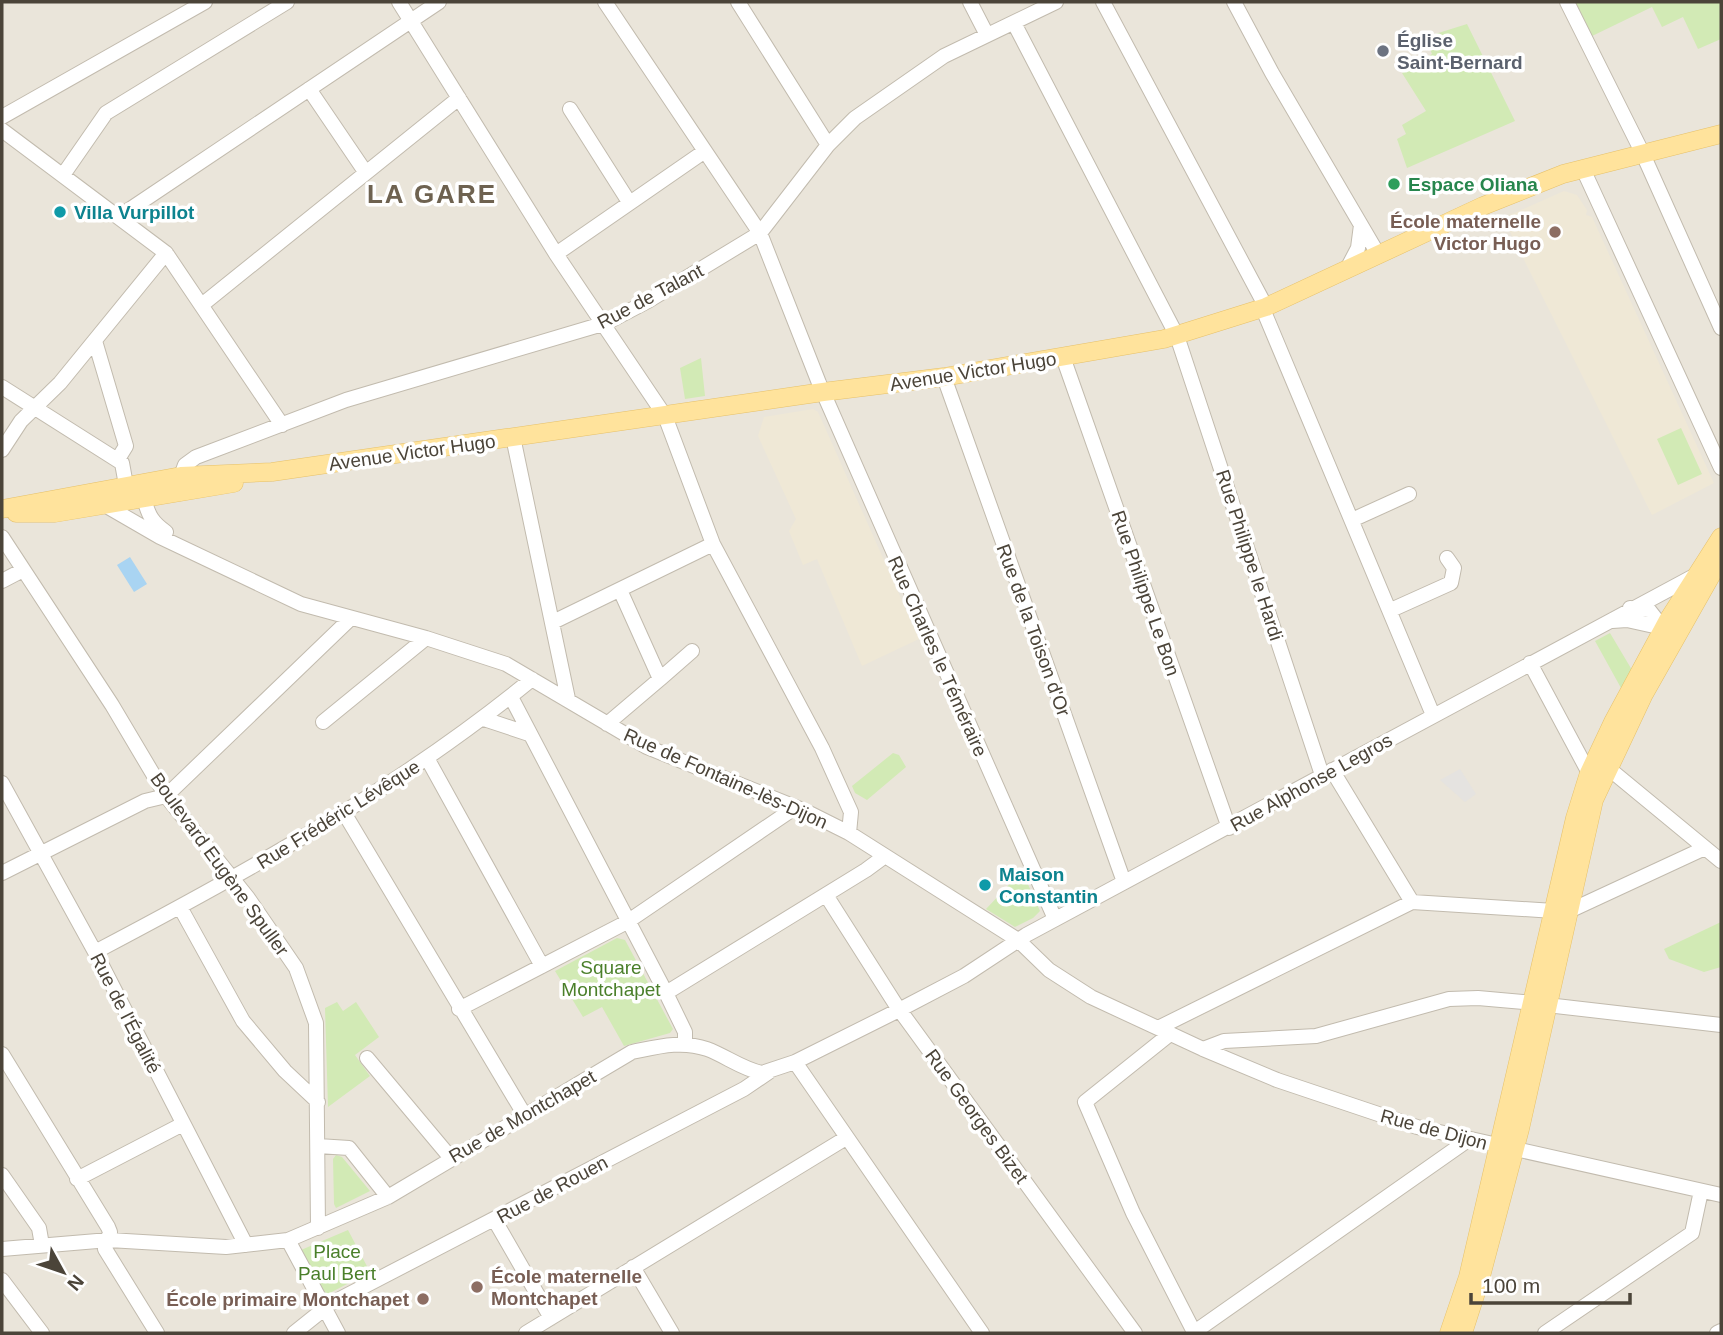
<svg xmlns="http://www.w3.org/2000/svg" width="1723" height="1335" viewBox="0 0 1723 1335" font-family="Arial,sans-serif">
<style>
.residential{fill:#eae5da}
.education{fill:#efe8d6}
.green{fill:#d2eab5}
.parking{fill:#e5e3e0}
.water{fill:#a9d4f2}
.lines{fill:none;stroke-linecap:round;stroke-linejoin:round}
.minor-casing{stroke:#c2bbae;stroke-width:16}
.major-casing{stroke:#e6c16a;stroke-width:19}
.minor{stroke:#fff;stroke-width:14}
.major{stroke:#ffe39c;stroke-width:18}
.worship-dot{fill:#6b7280;stroke:#fff;stroke-width:2.5}
.leisure-dot{fill:#2e9e5b;stroke:#fff;stroke-width:2.5}
.culture-dot{fill:#0f9aa8;stroke:#fff;stroke-width:2.5}
.education-dot{fill:#8d6e63;stroke:#fff;stroke-width:2.5}
.labels{text-anchor:middle;stroke-width:7;stroke-linejoin:round;paint-order:stroke}
.worship-label{font-size:19px;font-weight:bold;fill:#5b616d;stroke:#fff;text-anchor:start}
.leisure-label{font-size:19px;font-weight:bold;fill:#27864d;stroke:#fff;text-anchor:start}
.culture-label{font-size:19px;font-weight:bold;fill:#0d838f;stroke:#fff;text-anchor:start}
.education-label{font-size:19px;font-weight:bold;fill:#785e54;stroke:#fff;text-anchor:end}
.street-label{font-size:19px;fill:#4b4439;stroke:#fff}
.park-label{font-size:19px;fill:#4a7f2a;stroke:#fff}
.district-label{font-size:26px;font-weight:bold;letter-spacing:2px;fill:#6e6250;stroke:#fff}
</style>
<rect width="100%" height="100%" fill="#f6f3ec"/>
<path class="residential" d="M2,2H1721V1333H2Z"/>
<path class="education" d="M1564,191L1577,195L1587,210L1586,215L1592,217L1714,483L1652,515L1503,218Z
M813,409L818,412L919,639L862,666L817,559L803,565L789,531L796,519L758,436L764,417Z"/>
<path class="green" d="M1570,2H1721V39L1698,49L1683,17L1662,27L1652,7L1588,38Z
M1467,24L1515,121L1407,168L1397,139L1406,134L1402,125L1426,111L1402,73L1432,54L1429,47L1432,35Z
M701,358L705,396L685,399L680,368Z
M1681,428L1702,474L1678,485L1657,439Z
M1610,633L1632,670L1621,688L1595,641Z
M893,753L899,755L906,767L867,800L855,793L852,786Z
M1022,871L1040,911L1033,918L1015,927L986,909Z
M1721,922V967L1704,972L1669,959L1664,949Z
M617,938L625,940L673,1029L670,1033L624,1046L602,1007L583,1017L555,971Z
M337,1002L343,1011L356,1002L379,1037L355,1055L370,1076L328,1107L325,1008Z
M336,1155L342,1157L370,1191L336,1208L334,1204L333,1159Z
M348,1230L370,1272L326,1295L301,1250Z"/>
<path class="parking" d="M1460,769L1476,794L1465,802L1440,780Z"/>
<path class="water" d="M130,557L147,584L134,592L117,565Z"/>
<g class="lines">
<defs>
<path id="minor" d="M399,2L556,254L665,416L713,544L822,748L851,812L849,833
M605,2L760,233L819,383L1055,919
M738,2L828,145
M970,2L987,35
M1103,2L1266,307L1265,314L1433,715
M1234,2L1272,73L1378,254
M1567,2L1642,152L1721,328
M1014,23L1177,336L1322,775
M309,89L366,173
M570,109L629,202
M2,117L205,2
M2,130L166,253L282,425
M1583,169L1721,468
M63,175L106,113L287,2
M120,216L439,2
M556,254L705,151
M1347,269L1358,248L1361,225
M203,304L459,98
M95,341L126,446L118,459
M1063,357L1229,828
M944,377L1124,882
M2,387L122,463L128,496
M513,437L568,699
M2,450L21,421L60,383L166,253
M181,476L185,465L196,457L346,400L606,323L648,301L760,233L828,145L855,118L944,56L1056,2
M137,490C151,503 141,515 166,532
M103,504L160,537L301,604L426,638L506,664L647,747L805,811L849,833L1018,940L1049,970L1091,997L1203,1049L1277,1080L1417,1127L1721,1195
M1352,520L1409,494
M2,537L112,705L166,796L248,898L296,968L316,1023L318,1228
M2,581L23,570
M1391,610L1451,583L1454,568L1447,558
M1612,621L1627,620L1663,628L1649,610L1630,608
M553,622L713,544
M1530,663L1589,773
M660,679L692,651
M511,697L666,993L685,1032V1045
M484,719L529,734
M323,722L426,638
M607,724L660,679L620,590
M427,758L542,966
M1607,767L1721,861
M1332,770L1412,902
M2,783L95,952L246,1245
M343,811L524,1114
M2,873L145,801L166,796L350,619
M826,895L896,1005L1135,1333
M180,907L243,1021L285,1071L318,1102
M1567,912L1705,848
M95,952C247,872 399,788 532,679
M666,993L866,870L885,856
M1547,1005L1721,1025
M459,1009L627,922L796,807
M1158,1028L1412,902L1554,911
M1170,1034L1085,1102L1133,1213L1194,1332
M1203,1049L1224,1041L1316,1036L1449,999L1478,998L1534,1003
M2,1054L108,1227L110,1232L105,1249L157,1333
M367,1058L450,1157
M795,1062L982,1333
M318,1146L349,1148L388,1197
M2,1175L39,1228L42,1245
M77,1179L183,1124
M494,1219L551,1318
M288,1240L338,1333
M2,1249L109,1240L226,1247L288,1240L388,1197L632,1052C657,1047 681,1040 707,1049C726,1056 742,1069 762,1073L795,1062L899,1010L964,976L1026,935L1694,576
M633,1267L672,1333
M2,1280L42,1333
M334,1302L744,1089L769,1072
M294,1333L324,1309
M526,1333L846,1138
M1193,1333L1468,1140
M1545,1333L1692,1233L1701,1191
M1717,1333L1721,1331"/>
<path id="major" d="M2,509L181,476L272,472L823,392L944,377L1164,339L1266,307L1483,206L1563,174L1721,134
M16,513H55L234,483
M1449,1333L1468,1277L1575,818L1589,773L1613,722L1668,620L1721,537
M1463,1333L1480,1280L1520,1129L1594,800L1644,694L1721,558"/>
</defs>
<use href="#minor" class="minor-casing"/>
<use href="#major" class="major-casing"/>
<use href="#minor" class="minor"/>
<use href="#major" class="major"/>
</g>
<circle class="worship-dot" cx="1383" cy="51" r="7"/>
<circle class="leisure-dot" cx="1394" cy="184" r="7"/>
<g class="culture-dot">
<circle cx="60" cy="212" r="7"/>
<circle cx="985" cy="885" r="7"/>
</g>
<g class="education-dot">
<circle cx="1555" cy="232" r="7"/>
<circle cx="477" cy="1287" r="7"/>
<circle cx="423" cy="1299" r="7"/>
</g>
<g class="labels">
<g class="worship-label">
<text x="1397" y="47">Église<tspan x="1397" dy="22">Saint-Bernard</tspan></text>
</g>
<g class="leisure-label">
<text x="1408" y="191">Espace Oliana</text>
</g>
<g class="culture-label">
<text x="74" y="219">Villa Vurpillot</text>
<text x="999" y="881">Maison<tspan x="999" dy="22">Constantin</tspan></text>
</g>
<g class="education-label">
<text x="1541" y="228">École maternelle<tspan x="1541" dy="22">Victor Hugo</tspan></text>
<text x="491" y="1283" text-anchor="start">École maternelle<tspan x="491" dy="22">Montchapet</tspan></text>
<text x="409" y="1306">École primaire Montchapet</text>
</g>
<g class="street-label">
<text transform="translate(650 296) rotate(-28)" y="7">Rue de Talant</text>
<text transform="translate(973 371) rotate(-9)" y="7">Avenue Victor Hugo</text>
<text transform="translate(412 452) rotate(-8)" y="7">Avenue Victor Hugo</text>
<text transform="translate(1250 555) rotate(72)" y="7">Rue Philippe le Hardi</text>
<text transform="translate(1146 593) rotate(71)" y="7">Rue Philippe Le Bon</text>
<text transform="translate(1034 630) rotate(70)" y="7">Rue de la Toison d'Or</text>
<text transform="translate(938 656) rotate(66)" y="7">Rue Charles le Téméraire</text>
<text transform="translate(726 778) rotate(24)" y="7">Rue de Fontaine-lès-Dijon</text>
<text transform="translate(1311 782) rotate(-29)" y="7">Rue Alphonse Legros</text>
<text transform="translate(338 814) rotate(-32)" y="7">Rue Frédéric Lévêque</text>
<text transform="translate(220 864) rotate(54)" y="7">Boulevard Eugène Spuller</text>
<text transform="translate(126 1013) rotate(63)" y="7">Rue de l'Égalité</text>
<text transform="translate(522 1116) rotate(-30)" y="7">Rue de Montchapet</text>
<text transform="translate(977 1116) rotate(54)" y="7">Rue Georges Bizet</text>
<text transform="translate(1434 1129) rotate(15)" y="7">Rue de Dijon</text>
<text transform="translate(552 1189) rotate(-28)" y="7">Rue de Rouen</text>
</g>
<g class="park-label">
<text x="611" y="974">Square<tspan x="611" dy="22">Montchapet</tspan></text>
<text x="337" y="1258">Place<tspan x="337" dy="22">Paul Bert</tspan></text>
</g>
<g class="district-label">
<text x="432" y="203">LA GARE</text>
</g>
</g>
<rect width="1723" height="1335" fill="none" stroke="#4b4439" stroke-width="7"/>
<g transform="translate(63 1272) rotate(130)" stroke="#ffffff" stroke-width="5" paint-order="stroke">
<path d="M0-5L12 26L0 18L-12 26Z" fill="#4b4439"/>
<text y="-10" font-size="19" font-weight="bold" text-anchor="middle" fill="#4b4439">N</text>
</g>
<path d="M1471 1293v10h159v-10" fill="none" stroke="#4b4439" stroke-width="3.5"/>
<text x="1482" y="1293" font-size="21" fill="#4b4439" stroke="#ffffff" stroke-width="5" paint-order="stroke">100 m</text>
</svg>
